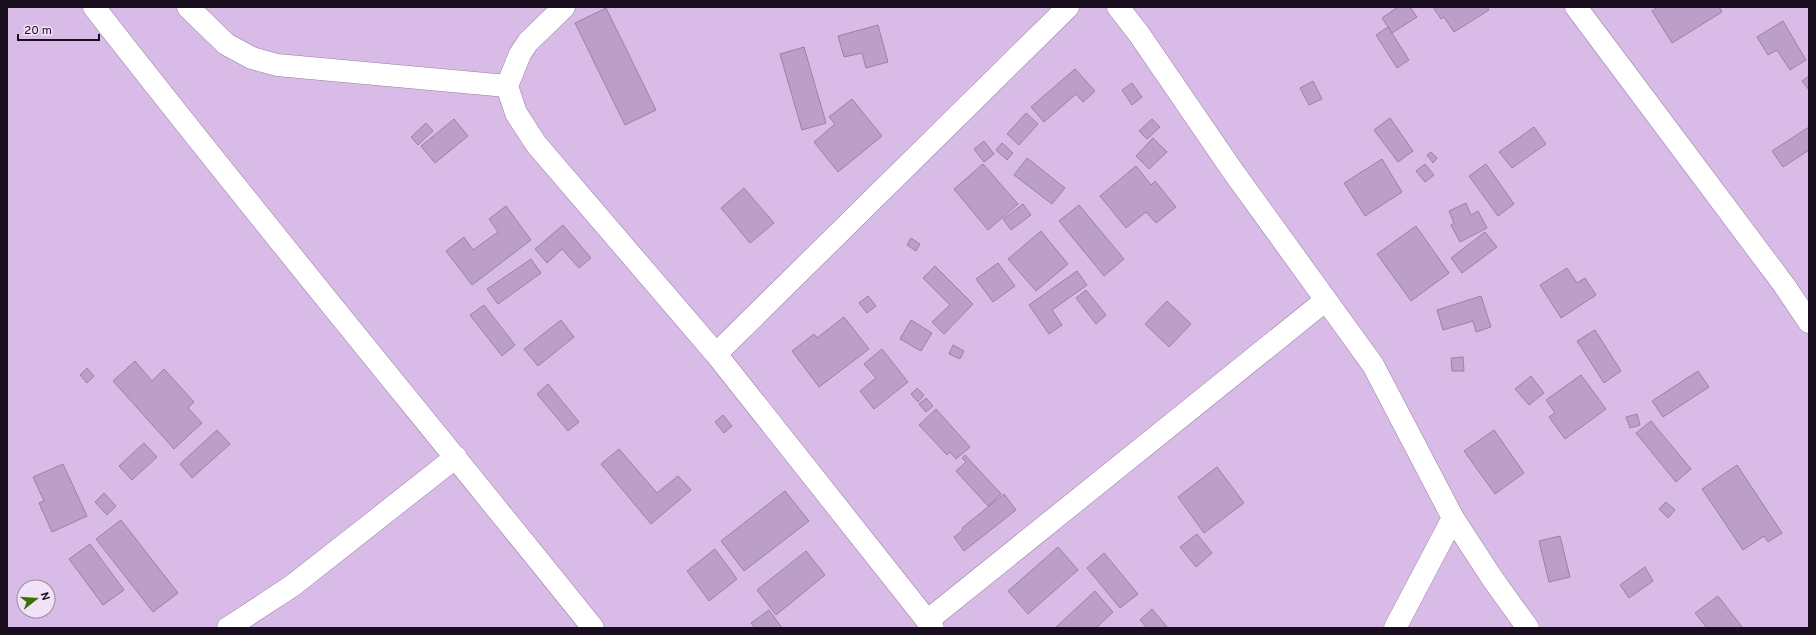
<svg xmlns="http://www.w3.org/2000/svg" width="1816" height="635" viewBox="0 0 1816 635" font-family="Overpass,sans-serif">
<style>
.building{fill:#bc9fc9;stroke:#9c80a8}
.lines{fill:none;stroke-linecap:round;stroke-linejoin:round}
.minor-casing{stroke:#987ca4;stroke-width:23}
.minor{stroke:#fff;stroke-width:22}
</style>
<rect width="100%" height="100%" fill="#d9bbe7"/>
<path class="building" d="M1398,7H1410L1417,17L1392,33L1382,18Z
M1433,7H1487L1489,10L1454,32L1444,17L1441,19Z
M1658,7H1719L1722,12L1672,43L1652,11Z
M606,8L656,110L625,125L575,23Z
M1783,21L1806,60L1790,70L1777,50L1768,55L1757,37Z
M878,25L888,62L866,68L862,53L844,57L838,36Z
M1388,27L1409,60L1397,68L1376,35Z
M804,47L826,123L802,130L780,54Z
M1075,69L1095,91L1083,102L1076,94L1044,122L1031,107Z
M1809,76V90L1802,81Z
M1313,81L1322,99L1309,105L1300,88Z
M1132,83L1142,97L1132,105L1122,90Z
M852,99L882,136L838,172L814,142L835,124L829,117Z
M1026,113L1038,124L1019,145L1007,134Z
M1390,118L1413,151L1398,162L1374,130Z
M454,119L468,136L435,163L421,146Z
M1152,119L1160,127L1147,139L1139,131Z
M426,123L433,131L418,145L411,137Z
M1534,127L1546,144L1512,168L1499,152Z
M1809,127V150L1783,167L1772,151Z
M1153,138L1167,152L1149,169L1136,156Z
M984,141L994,154L984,162L974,149Z
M1002,143L1013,153L1007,160L996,150Z
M1431,152L1437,158L1433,163L1427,155Z
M1027,158L1065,188L1052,204L1014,175Z
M1382,159L1402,192L1365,216L1344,183Z
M983,164L1018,204L988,230L954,189Z
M1425,164L1434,175L1425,182L1416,171Z
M1486,164L1514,204L1498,216L1469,176Z
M1136,166L1151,185L1155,181L1176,207L1156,223L1146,212L1126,228L1100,196Z
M744,188L774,223L750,243L721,208Z
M1466,203L1471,215L1478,211L1487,228L1460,242L1451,225L1454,223L1449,211Z
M1023,204L1031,215L1011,230L1003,219Z
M1079,205L1124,259L1104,276L1059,221Z
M506,206L531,240L472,285L446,251L464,237L473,250L498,232L489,219Z
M563,225L591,258L579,268L562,249L547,263L535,249Z
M1416,226L1449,273L1411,301L1377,254Z
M1041,231L1068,264L1036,291L1008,259Z
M1485,232L1497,247L1462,273L1451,258Z
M911,238L920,244L916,251L907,245Z
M531,259L541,273L498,304L487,289Z
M998,263L1015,286L993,302L976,279Z
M935,266L973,304L944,334L932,322L950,305L923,278Z
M1567,268L1577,283L1585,278L1596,295L1561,318L1540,285Z
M1077,271L1087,285L1052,310L1062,325L1049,334L1029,305Z
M1086,290L1106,315L1096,324L1076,298Z
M868,296L876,306L867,313L859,303Z
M1481,296L1491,327L1476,332L1473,321L1443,330L1437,310Z
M1167,301L1191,324L1169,347L1145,324Z
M484,305L515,345L502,356L470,315Z
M844,317L869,349L819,387L792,351L814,334L817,338Z
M561,320L574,337L538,366L524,349Z
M911,320L932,333L921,351L900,339Z
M1595,330L1621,371L1604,383L1577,341Z
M953,345L964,351L960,359L949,354Z
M882,349L908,382L874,409L860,391L876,378L864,364Z
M1463,357L1464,371H1452L1451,358Z
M135,361L152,381L164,369L194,402L188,408L202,423L174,449L113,381Z
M87,368L94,376L87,383L80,375Z
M1698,371L1709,387L1663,417L1652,401Z
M1581,375L1606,409L1565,439L1549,417L1555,413L1546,400Z
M1531,376L1544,393L1529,405L1515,389Z
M548,384L579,422L568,431L537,394Z
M917,388L924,395L918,402L911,394Z
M926,398L933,406L926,412L919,404Z
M936,409L970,447L956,459L950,452L947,455L919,425Z
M1637,414L1640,425L1630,428L1626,417Z
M723,415L732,426L724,433L715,422Z
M1651,421L1691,469L1676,482L1636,433Z
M217,430L230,444L192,478L180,464Z
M1494,430L1524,473L1495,494L1464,451Z
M144,443L157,457L132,480L119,466Z
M619,449L657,493L678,476L691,490L651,524L601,464Z
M965,455L1001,494L988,506L956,471L966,462L962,458Z
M63,464L87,516L52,532L39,503L44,501L33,477Z
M1737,465L1782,533L1768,542L1764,536L1743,550L1702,489Z
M1217,467L1244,503L1204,533L1178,497Z
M785,491L809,521L744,571L721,541Z
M104,493L116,506L107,515L95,502Z
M1004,494L1016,510L964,551L954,537L963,530L962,528Z
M1666,502L1675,510L1668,518L1659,509Z
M121,520L178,593L153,612L96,539Z
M1197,534L1212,553L1196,567L1180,547Z
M1560,536L1570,577L1549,582L1539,541Z
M90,544L124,590L103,605L69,559Z
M1058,547L1078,570L1028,614L1008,591Z
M715,549L737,579L709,601L687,571Z
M806,551L825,575L776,615L757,590Z
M1104,553L1138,594L1120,608L1087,568Z
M1645,567L1653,581L1629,598L1620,585Z
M1095,591L1113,612L1096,628H1055Z
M1718,596L1742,627L1741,628H1707L1695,613Z
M1152,609L1168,628H1147L1140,620Z
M769,610L782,628H755L751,623Z"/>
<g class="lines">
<defs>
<path id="minor" d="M94,7C257,217 427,421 593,628
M188,7L226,44L252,58L277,65L507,86
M564,7L528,42L520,54L507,86L516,113L536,144L716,354L933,628
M1118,7L1139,34L1232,170L1373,365L1453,518L1492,578L1528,628
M1576,7L1784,285L1809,322
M716,354L1068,7
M927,621L1326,300
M228,628L292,586L456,457
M1395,628L1453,518"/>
</defs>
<use href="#minor" class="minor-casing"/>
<use href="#minor" class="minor"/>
</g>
<rect width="1816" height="635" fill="none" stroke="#180e1d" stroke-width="16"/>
<g transform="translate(36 599) rotate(73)"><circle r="19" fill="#f2e2f8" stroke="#9b8da0"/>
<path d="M0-3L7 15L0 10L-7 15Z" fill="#3a7408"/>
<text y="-6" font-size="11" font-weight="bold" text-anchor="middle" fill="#180e1d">N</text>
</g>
<path d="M18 34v6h81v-6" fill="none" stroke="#180e1d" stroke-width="2"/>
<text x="24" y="34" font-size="12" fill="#180e1d" stroke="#f2e2f8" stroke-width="3" paint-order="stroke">20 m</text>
</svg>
